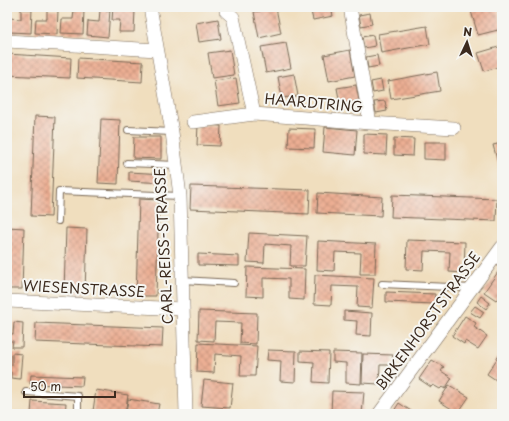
<svg xmlns="http://www.w3.org/2000/svg" width="509" height="421" viewBox="0 0 509 421" font-family="'Playpen Sans',sans-serif">
<style>
.building{fill:url(#building-cross-hatch)}
.lines{fill:none;stroke-linecap:round;stroke-linejoin:round}
.lane-casing{stroke:#7a6956;stroke-width:8}
.street-casing{stroke:#7a6956;stroke-width:14}
.lane{stroke:#fff;stroke-width:6}
.street{stroke:#fff;stroke-width:13}
.labels{text-anchor:middle;stroke-width:4;stroke-linejoin:round;paint-order:stroke}
.street-label{font-size:14px;fill:#3b2a1e;stroke:#f6f6f2}
</style>
<defs>
<pattern id="building-cross-hatch" width="8" height="8" patternUnits="userSpaceOnUse"><rect width="8" height="8" fill="#ecae93"/><path d="M0 0l8 8M0 8l8-8" fill="none" stroke="#c08e77"/></pattern>
</defs>
<rect width="100%" height="100%" fill="#f6f6f2"/>
<filter id="ink" filterUnits="userSpaceOnUse"><feTurbulence type="fractalNoise" baseFrequency=".025" numOctaves="2"/><feDisplacementMap in="SourceGraphic" scale="8" xChannelSelector="R" yChannelSelector="G"/><feConvolveMatrix kernelMatrix="1 2 1 2 8 2 1 2 1" color-interpolation-filters="sRGB"/></filter>
<filter id="wash" filterUnits="userSpaceOnUse"><feTurbulence type="fractalNoise" baseFrequency=".012" numOctaves="4" result="noise"/><feDisplacementMap in="SourceGraphic" scale="16" xChannelSelector="R" yChannelSelector="G"/><feGaussianBlur stdDeviation="0.9" result="paint"/><feColorMatrix in="noise" values="0 0 0 0 0 0 0 0 0 0 0 0 0 0 0 0 0 1.4 0 .05"/><feComposite in="paint" operator="in"/></filter>
<g filter="url(#wash)">
<rect width="100%" height="100%" fill="#f0debe"/>
<g id="blocks">
<path class="building" d="M113,7H130L129,10H135L134,32H119L120,20H112Z
M310,7H331L333,16L313,20Z
M484,7H497L502,29L478,35L471,11Z
M276,8L281,33L259,38L254,12Z
M21,9H32L31,33L9,32V18L21,19Z
M47,10H58L57,34L35,33L36,19H47Z
M74,10H84L83,34L61,33L62,19H73Z
M100,10H110L108,37L87,35L88,21L99,22Z
M370,13L372,24L361,26L359,15Z
M218,19L221,39L199,42L196,23Z
M427,26L430,44L381,53L378,34Z
M373,35L375,46L364,48L362,37Z
M286,43L291,68L266,73L261,47Z
M502,46V66L484,71L478,53Z
M230,50L234,75L212,78L208,53Z
M350,50L355,76L329,81L324,55Z
M7,54L71,58L70,78L7,75Z
M377,55L379,66L368,68L366,57Z
M78,58L143,62L142,82L77,78Z
M437,72L440,91L391,99L388,81Z
M294,74L298,96L282,98L278,77Z
M236,78L240,103L218,106L214,81Z
M381,80L383,91L373,93L371,82Z
M356,85L359,101L340,104L337,88Z
M385,101L387,111L376,113L374,102Z
M35,116L55,117L51,217L31,216Z
M101,119L120,120L118,184L98,183Z
M198,125L221,126L220,146L197,145Z
M325,127L357,130L355,155L323,152Z
M289,128L315,129L314,148L288,147Z
M364,134L387,135L386,155L364,154Z
M134,137H161V159L133,158Z
M394,138L414,139L413,156L394,155Z
M424,142H446V160L424,159Z
M502,143V166L499,167L493,145Z
M129,172L165,174L164,183L129,181Z
M191,186L310,190L309,214L190,209Z
M318,193L382,197L381,216L317,213Z
M392,195L497,199L496,221L391,217Z
M139,199L159,200L156,296H136Z
M7,227L24,228L22,289H7Z
M66,228L87,229L85,293L64,292Z
M249,233L307,236L305,266H290L291,246L265,244L264,263L247,262Z
M407,240L465,242L464,273L449,272L450,252L424,251L423,270L406,269Z
M318,241L376,244L375,274H360L361,253L335,252L334,271L317,270Z
M198,254L239,256V266L198,265Z
M247,267L305,269L304,300L289,299V279L263,278V297L246,296Z
M498,272L502,275V300L498,298L496,300L484,292Z
M315,275L374,278L372,308L357,307L358,287L332,286L331,305L314,304Z
M386,292L435,294L434,304L386,302Z
M481,296L490,303L486,309L477,302Z
M475,306L484,312L480,318L470,312Z
M199,311L257,313L256,344L240,343L241,323L215,322L214,341L198,340Z
M344,311L372,313L371,336L356,335L357,321L344,320Z
M465,316L476,323L474,327L487,336L478,349L465,341L464,344L452,336Z
M14,322L23,323L22,347H12L13,341H7V334H13Z
M36,323L163,328L162,347L35,342Z
M198,343L257,346L255,376H240L241,356L215,354L214,373L197,372Z
M268,350L296,351L295,382L280,381L281,361L267,360Z
M300,351L329,352L328,383L313,382L314,362L300,361Z
M502,351V384L487,374Z
M333,352L362,353L361,384L346,383V363L333,362Z
M12,353L22,354L20,379L11,378V372H7V365H12Z
M363,354L393,355L392,365H380L379,384L362,383Z
M432,360L444,367L441,371L452,378L445,389L442,387L440,389L433,385L431,387L419,379Z
M31,375L83,377L82,386L30,384Z
M204,380L233,383L230,408L201,406Z
M449,385L469,397L458,413L439,401Z
M96,390L128,395L125,414H110L93,411Z
M332,391L364,392L362,414L331,413Z
M128,399L159,404L157,414H126Z
M32,401L66,403L65,414H31Z
M399,403L411,411L408,414H392Z"/>
</g>
</g>
<g filter="url(#ink)">
<use href="#blocks" fill-opacity="0" stroke="#7a6956" stroke-width="1"/>
<g class="lines">
<defs>
<path id="lane" d="M128,130L172,132
M127,163L177,165
M58,221L59,191L180,196
M182,280L234,283
M382,284L472,288
M26,392L78,396V414"/>
<path id="street" d="M150,7L172,132L180,196L186,414
M226,7V11L233,17L254,114L370,123L350,7
M7,41L157,50
M193,122L254,114
M370,123L454,128
M7,301L183,309
M379,414L502,247"/>
</defs>
<use href="#lane" class="lane-casing"/>
<use href="#street" class="street-casing"/>
<use href="#lane" class="lane"/>
<use href="#street" class="street"/>
</g>
</g>
<g class="labels">
<g class="street-label">
<text transform="translate(314 103) rotate(5)" y="5">HAARDTRING</text>
<text transform="translate(164 246) rotate(-93)" y="5">CARL-REISS-STRASSE</text>
<text transform="translate(84 289) rotate(3)" y="5">WIESENSTRASSE</text>
<text transform="translate(428 321) rotate(-54)" y="5">BIRKENHORSTSTRASSE</text>
</g>
</g>
<rect width="509" height="421" fill="none" stroke="#f6f6f2" stroke-width="24"/>
<g transform="translate(467 42) rotate(4)" stroke="#f6f6f2" stroke-width="3" paint-order="stroke">
<path d="M0-3L7 15L0 10L-7 15Z" fill="#3b2a1e"/>
<text y="-6" font-size="11" font-weight="bold" text-anchor="middle" fill="#3b2a1e">N</text>
</g>
<path d="M24 391v6h91v-6" fill="none" stroke="#3b2a1e" stroke-width="2"/>
<text x="30" y="391" font-size="12" fill="#3b2a1e" stroke="#f6f6f2" stroke-width="3" paint-order="stroke">50 m</text>
</svg>
